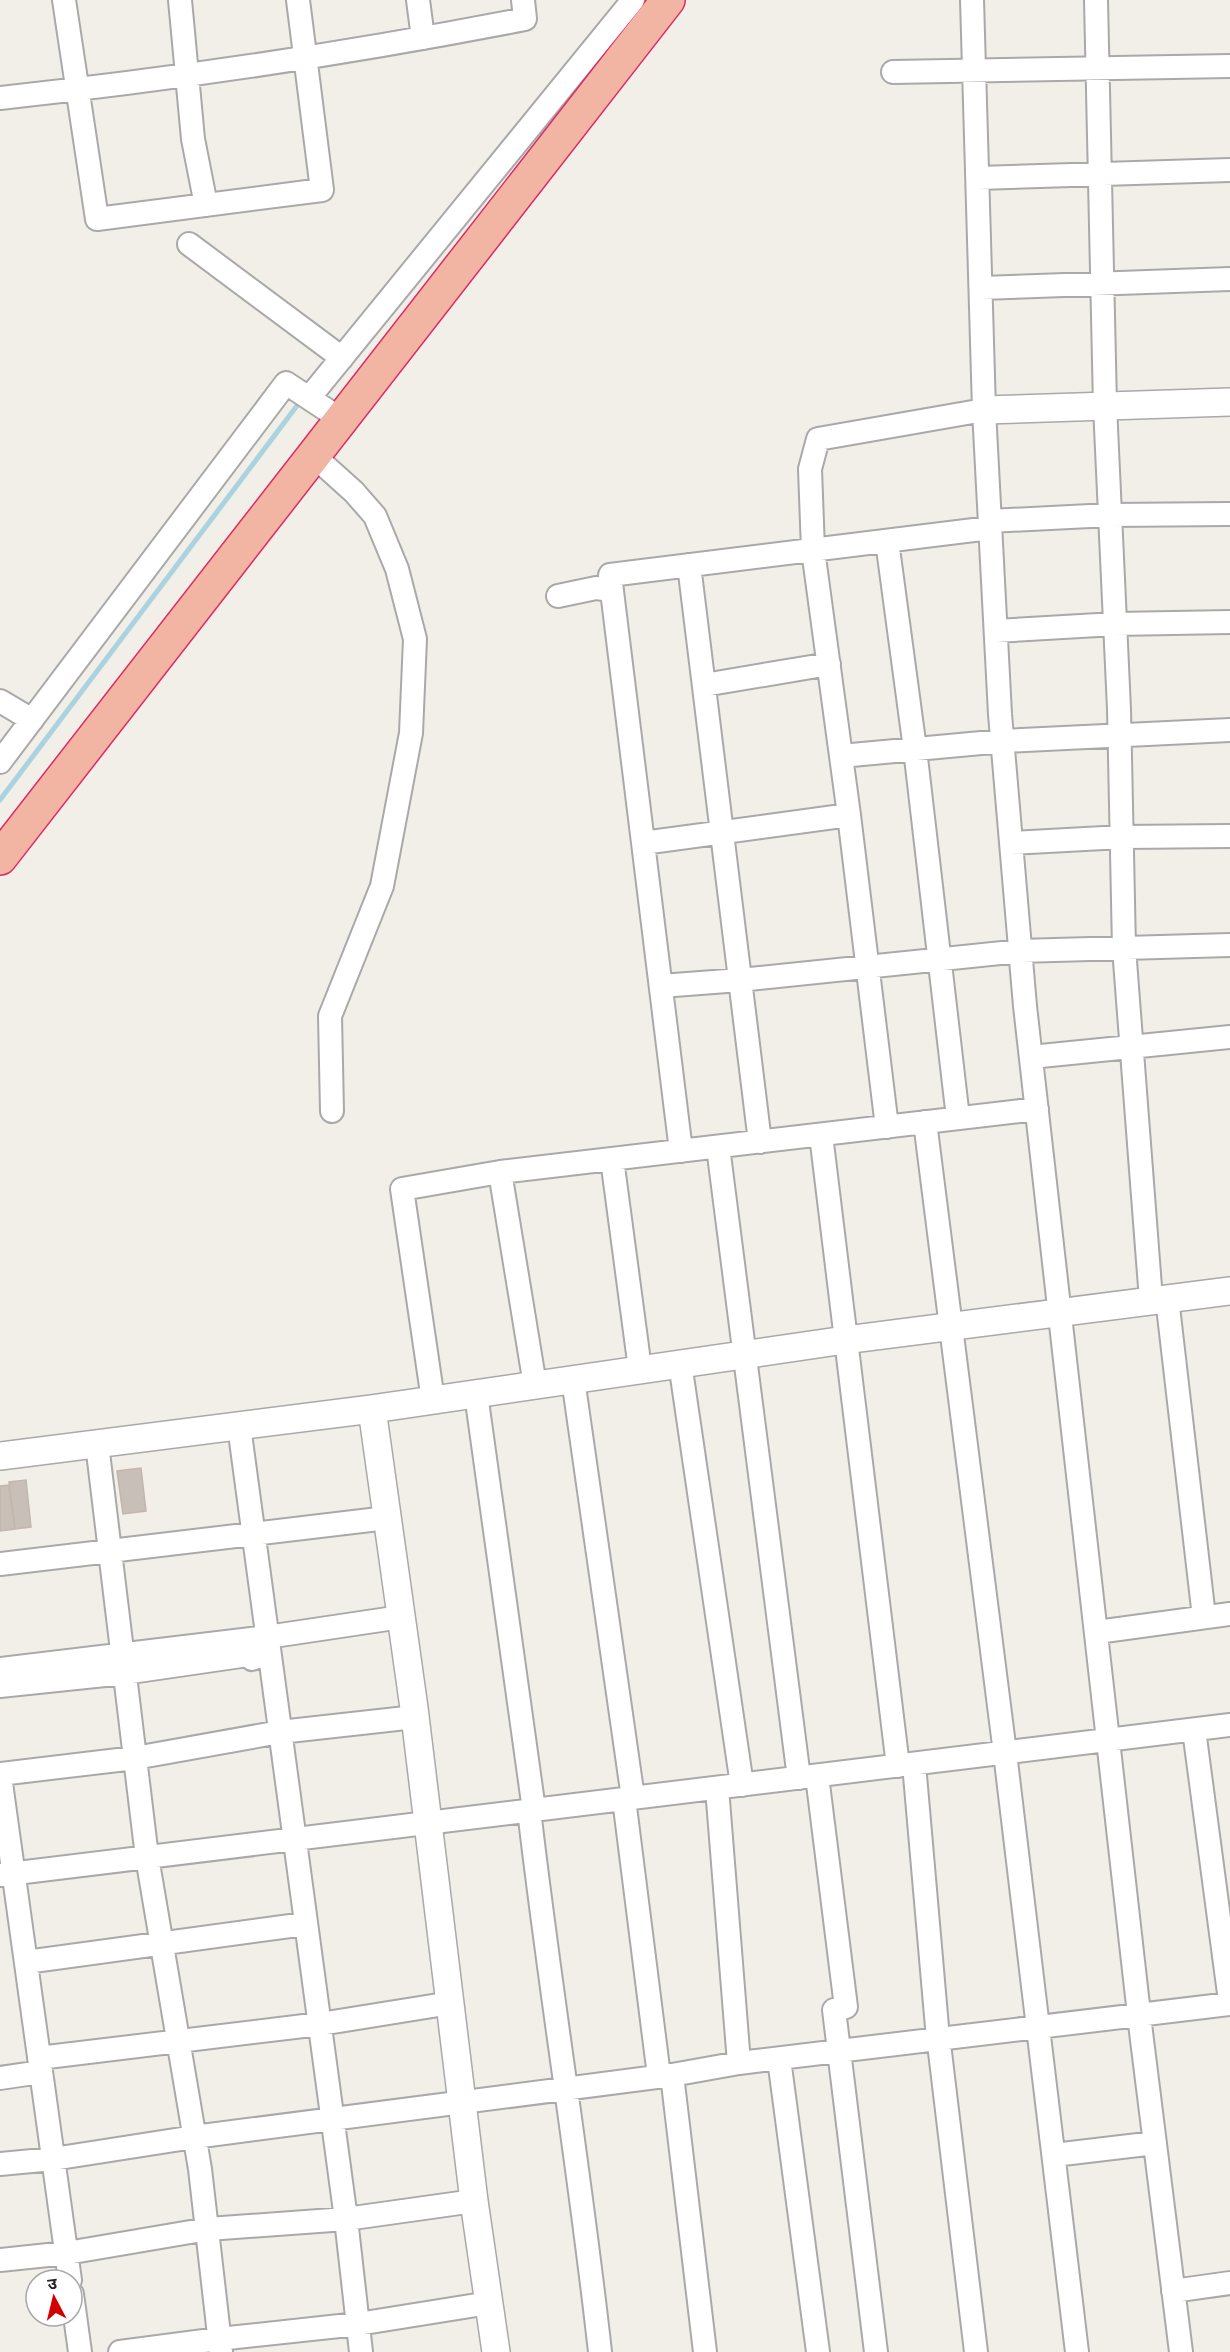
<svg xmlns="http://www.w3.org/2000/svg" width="1230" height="2352" viewBox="0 0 1230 2352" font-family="'DejaVu Sans','Noto Sans Devanagari',sans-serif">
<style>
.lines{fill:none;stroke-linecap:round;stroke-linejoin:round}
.stream{stroke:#aad3df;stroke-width:5}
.building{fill:#c7bfb8;stroke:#c4b6ab;stroke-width:1.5}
.minor-casing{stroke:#a9a9a9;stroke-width:26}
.tertiary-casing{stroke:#a9a9a9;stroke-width:30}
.trunk-casing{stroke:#dc2a67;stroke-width:36}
.minor{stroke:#fff;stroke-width:22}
.tertiary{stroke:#fff;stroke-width:27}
.trunk{stroke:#f2b4a3;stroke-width:33}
</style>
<rect width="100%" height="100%" fill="#f2efe9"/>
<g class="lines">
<path class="stream" d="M0,800L302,399"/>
</g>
<path class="building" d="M141,1468L146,1511L123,1514L117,1471Z
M26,1480L31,1527L15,1529L9,1482Z
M9,1485L15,1529L0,1531V1486Z"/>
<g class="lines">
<defs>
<path id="minor" d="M64,0L97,219L322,190L298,0
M180,0L193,139L206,205
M418,0L423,38
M972,0L984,410L1000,714L1025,1006L1141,2032L1181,2352
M1096,0L1105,406L1119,709L1124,948L1151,1300
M893,72L1230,66
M0,98C176,79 351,53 525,19L523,0
M978,178L1230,170
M189,244L342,358
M981,288L1230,279
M309,398L633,0
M314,456L354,492L375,516L397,569L415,639L411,733L382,886L330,1016L332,1111
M990,521L1110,515L1230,514
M887,541L915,749L958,1118
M689,565L760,1142
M558,596L596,588L612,590
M996,631L1115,624L1230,622
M704,685L829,664
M0,701L32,720
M841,756L1003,741L1230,730
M0,762L286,383L342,420
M643,843L849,815
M1011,843L1122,837L1230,836
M661,986L740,980L1020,951L1230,945
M1031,1057L1230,1037
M925,1122L1005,1753L1077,2352
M887,1127L849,815L813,550L810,469L818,439L984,410
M821,1135L898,1766
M718,1147L799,1778
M681,1151L610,575L990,528
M612,1159L640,1369
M500,1172L535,1385
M1167,1298L1204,1617
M680,1363L742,1785
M573,1379L633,1798
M476,1394L534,1810
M433,1400L402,1189L500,1172L1037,1109
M239,1426L346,2219L361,2352
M97,1444L147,1857L200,2169L221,2352
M0,1564L387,1518
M1097,1632L1230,1614
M0,1669L267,1637L401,1617
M0,1686L124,1673L248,1655L252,1659L269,1653
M1194,1730L1230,2001
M914,1764L937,2027L976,2352
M0,1774L135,1758L280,1732L415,1717
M0,1776L70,2280
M817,1776L846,2007L834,2010L876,2352
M717,1788L739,2063
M624,1799L659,2076
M529,1810C550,1991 580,2171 600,2352
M0,1875L1230,1725
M26,1962L305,1924
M39,2058L320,2024L451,2003
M779,2059L818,2352
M672,2075L739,2063L1230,2004
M0,2078L41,2072
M1054,2155L1155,2143
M0,2164L53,2159L194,2137L672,2075L705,2352
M0,2260L67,2253L208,2229L346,2219L474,2201
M1173,2291L1230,2283
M72,2294L80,2352
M120,2352L219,2339L358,2324L489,2303"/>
<path id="tertiary" d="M984,410L1230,402
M372,1409L414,1708L474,2201L496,2352
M0,1456L372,1409L845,1340L1230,1291"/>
<path id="trunk" d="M0,858L668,0"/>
</defs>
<use href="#minor" class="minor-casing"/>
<use href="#tertiary" class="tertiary-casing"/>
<use href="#trunk" class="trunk-casing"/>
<use href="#minor" class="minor"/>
<use href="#tertiary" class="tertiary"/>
<use href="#trunk" class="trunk"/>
</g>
<g transform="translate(54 2298) rotate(353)"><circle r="28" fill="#ffffff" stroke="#a7a7a7" stroke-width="1.5"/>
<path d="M0-4.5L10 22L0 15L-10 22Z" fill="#d40000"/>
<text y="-9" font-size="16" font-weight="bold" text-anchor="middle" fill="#222222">उ</text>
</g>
</svg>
